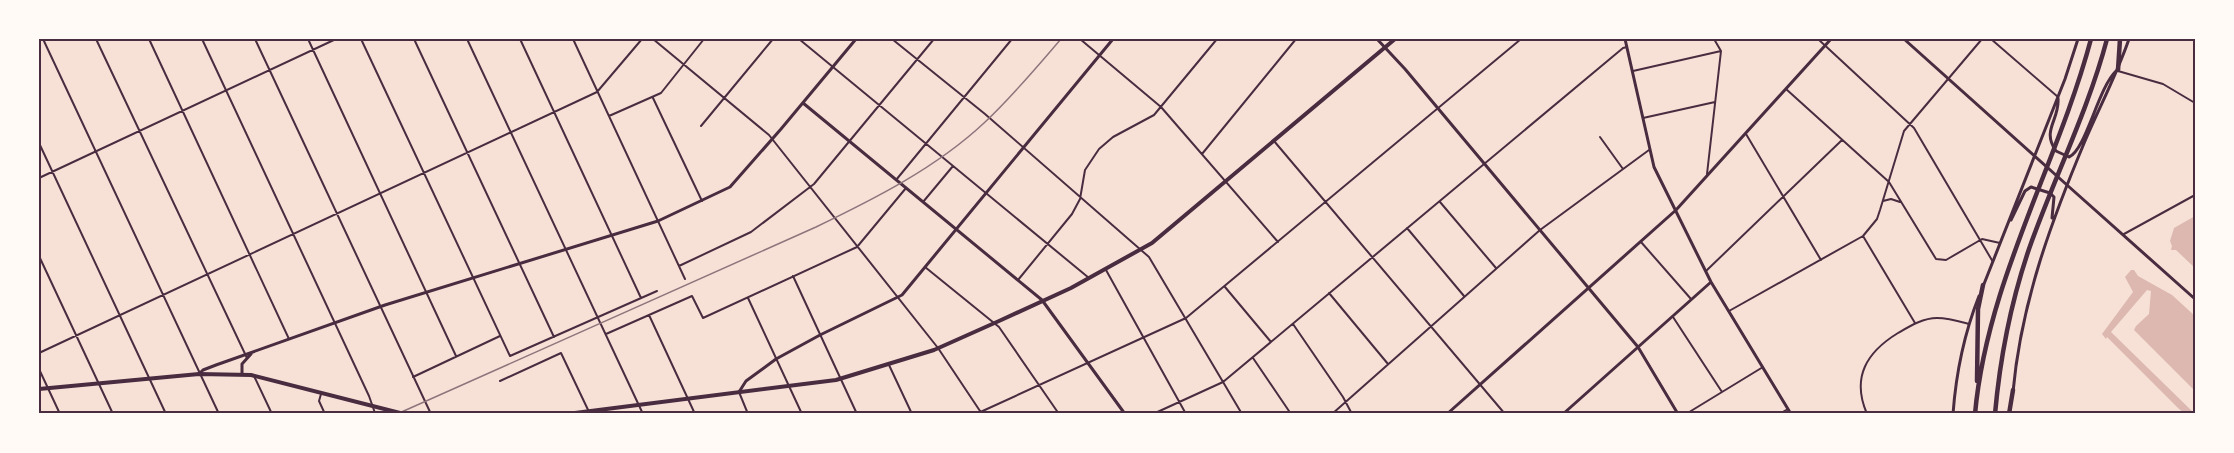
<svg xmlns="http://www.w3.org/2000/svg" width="2234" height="453" viewBox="0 0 2234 453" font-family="Bitter,serif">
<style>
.water{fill:#dcb8b0}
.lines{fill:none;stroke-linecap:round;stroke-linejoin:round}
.minor{stroke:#4a2c40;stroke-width:2}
.tertiary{stroke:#4a2c40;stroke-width:3}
.secondary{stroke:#4a2c40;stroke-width:3}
.primary{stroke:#4a2c40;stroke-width:4}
.motorway{stroke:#4a2c40;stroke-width:4.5}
.rail{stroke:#8f747c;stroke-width:1.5}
.neatline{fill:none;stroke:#4a2c40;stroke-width:2}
</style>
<rect width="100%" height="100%" fill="#f7e1d7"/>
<path class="water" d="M2195,216V268L2176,250H2171L2172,246L2170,241L2174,228Z
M2131,270H2134L2138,276L2172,295L2195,316V391L2134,330L2136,326L2149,314L2151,291L2147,290L2111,332L2195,414H2186L2179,409L2107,337L2106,339L2102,334L2133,292L2125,277Z"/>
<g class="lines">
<path class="minor" d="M43,39L219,414
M96,39L247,358
M149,39L289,339
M202,39L369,396L375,413L373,414
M255,39L431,414
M308,39L456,356
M361,39L510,356L657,291
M414,39L554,337
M467,39L643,414
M520,39L641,298
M573,39L685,279
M653,39L769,135L938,348L982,414
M799,39L1089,278
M892,39L985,114L1149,257L1242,414
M1080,39L1161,107L1278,242
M1818,39L1914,128L1993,262
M1991,39L2058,97
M1633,71L1721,51
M2118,71L2163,84L2195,103
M1786,89L1889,182L1936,259L1946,260L1982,239L2000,243
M653,98L702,201
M609,116L661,93L704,39
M1643,118L1715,102
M701,126L773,39
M1746,134L1821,260
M1600,137L1623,169
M1274,141L1505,414
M39,143L166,414
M1202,154L1296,39
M1707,174L1721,51L1714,39
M39,178L336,39
M896,180L1012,39
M1883,201L1891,199L1900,202
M923,202L953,166
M1440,202L1496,268
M1407,228L1464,296
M2124,234L2195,195
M1863,236L1915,323
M1641,242L1691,299
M39,256L113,414
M679,266L751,232L814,184L934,39
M925,267L999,327L1059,414
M1106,270L1186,414
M1706,271L1842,140
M793,276L857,414
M1018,280L1072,214L1080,199L1085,170L1099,149L1113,137L1154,115L1217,39
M1225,287L1271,342
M1329,293L1388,364
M748,298L802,414
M1729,311L1863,236L1877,219L1880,210L1904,131L1982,39
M649,315L695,414
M1673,317L1722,392
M1293,324L1343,397L1352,414
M606,334L692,296L703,318L857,247L906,188
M39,353L597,92L642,39
M1253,358L1291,414
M889,365L912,414
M39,369L60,414
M254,376L272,414
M413,377L500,336
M500,381L561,353L590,414
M739,392L748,414
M321,394L319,401L325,414
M976,414L1186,318L1521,39
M1153,414L1223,382L1623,48L1627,47
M1332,414L1540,230L1649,150
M1686,414L1763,367
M1779,414L1788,409
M1867,414C1851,377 1867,352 1898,333C1910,326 1923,318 1937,318C1948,318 1958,321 1969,324"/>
<path class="tertiary" d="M1377,39L1405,69L1638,347L1678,414
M1625,39L1654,167L1711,282L1791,414
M803,103L1042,300L1125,414
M2067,185L2195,299
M199,374L203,370L216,365L385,305L658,221L730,187L781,129L856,39
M242,374V364L251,354
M739,392L746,381L776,359L820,335L902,295L1113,39
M1447,414L1676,210L1831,39
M1563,414L1711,282"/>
<path class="secondary" d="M1904,39L2067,185
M2058,98C2060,120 2041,130 2056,151L2069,157C2086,150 2098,88 2116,71
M2011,220L2025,191L2031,187L2050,193L2054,197L2052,218
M1984,284L2065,79L2078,39
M2013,392C2021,303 2051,222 2085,141C2100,106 2117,74 2129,39
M1953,414C1956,373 1964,334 1979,296"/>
<path class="primary" d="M39,389L199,374L251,375L404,414
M567,414L836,380L934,350L999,321L1071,288L1152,243L1395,39"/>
<path class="motorway" d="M2118,70L2120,39
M1977,381L1978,309L1983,285
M1975,414C1987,281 2057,166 2091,39
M1995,414C2000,358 2011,302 2029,249C2054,178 2088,111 2107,39
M2009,414L2013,390"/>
<path class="rail" d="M397,414L816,227C874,199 936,168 984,123C1012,97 1036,68 1061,39"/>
</g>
<rect width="2234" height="453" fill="none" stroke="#fffaf5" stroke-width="81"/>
<rect x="40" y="40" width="2154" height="372" class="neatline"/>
</svg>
